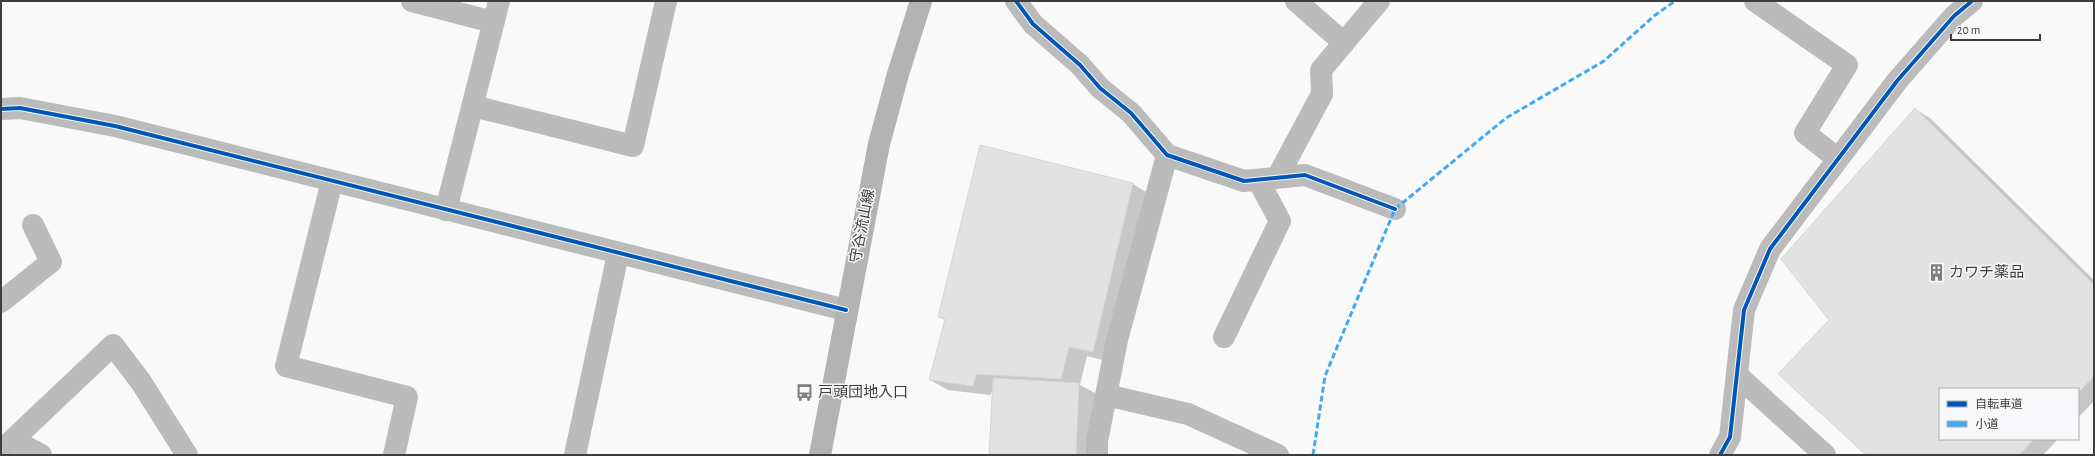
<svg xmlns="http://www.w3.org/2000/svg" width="2095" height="456" viewBox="0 0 2095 456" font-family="'Alegreya Sans','Noto Sans JP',sans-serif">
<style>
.shadow{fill:#0003}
.building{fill:#e2e2e3;stroke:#d6d6d7}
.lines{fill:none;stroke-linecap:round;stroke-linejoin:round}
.minor{stroke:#bbb;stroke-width:22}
.major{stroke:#b3b3b3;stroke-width:22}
.quiet{stroke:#3fa9f5;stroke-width:3;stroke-dasharray:6 3;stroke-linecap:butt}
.cycleway-casing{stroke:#f8f8fa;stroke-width:6}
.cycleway{stroke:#0057b8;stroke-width:4}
.labels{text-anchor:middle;stroke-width:3;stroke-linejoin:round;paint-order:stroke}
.street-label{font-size:15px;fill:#3d3d3e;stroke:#f8f8fa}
.poi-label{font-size:15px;fill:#3d3d3e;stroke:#f8f8fa;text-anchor:start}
</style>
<rect width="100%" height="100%" fill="#f9f9f9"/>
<path class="shadow" d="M1915,109L1930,118L2094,280V401L2078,418V389H1940V439H2058L2043,455H1867L1830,320Z
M981,146L1133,184L1151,195L1111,362L1087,356L1080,385L1097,394L1094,455H990L993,390L990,395L948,390L930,380L945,320L939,317Z"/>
<path class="building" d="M1915,108L2094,285V376L2078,393V389H1940V439H2034L2019,455H1866L1778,374L1829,320L1781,259Z
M980,145L1133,183L1093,352L1069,347L1061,379L976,374L973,386L929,380L945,319L938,317Z
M993,378L1079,383L1076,455H989Z"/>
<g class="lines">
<path class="minor" d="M412,1L493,22
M1016,1L1033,24L1080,65L1100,88L1131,113L1167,155L1244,181L1305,175L1395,209
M1296,1L1344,43
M1755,1L1847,65L1805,133L1838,159
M473,106L633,146L666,1
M1,109L20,108L115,126L846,310
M1277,178L1322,94L1321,70L1379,1
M332,181L286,366L407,397L394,455
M446,210L499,1
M1,302L51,262L33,225
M1224,337L1280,221L1258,180
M1737,375L1825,455
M1106,395L1188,414L1278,455
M13,440L41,455
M1,451L113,345L141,382L187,455
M575,455L618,254
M1097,455V441L1117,340L1167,155
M1720,455L1730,437L1744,310L1770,249L1897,81L1954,16L1972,1"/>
<path class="major" d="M820,455L879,144L898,74L921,1"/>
<path class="quiet" d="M1313,455L1325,376L1395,209L1506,118L1604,61L1654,16L1675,1"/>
<defs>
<path id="cycleway" d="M1016,1L1033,24L1080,65L1100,88L1131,113L1167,155L1244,181L1305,175L1395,209
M1,109L20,108L115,126L846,310
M1720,455L1730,437L1744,310L1770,249L1897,81L1954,16L1972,1"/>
</defs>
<use href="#cycleway" class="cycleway-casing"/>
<use href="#cycleway" class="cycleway"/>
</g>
<defs>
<symbol id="building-bare" viewBox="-9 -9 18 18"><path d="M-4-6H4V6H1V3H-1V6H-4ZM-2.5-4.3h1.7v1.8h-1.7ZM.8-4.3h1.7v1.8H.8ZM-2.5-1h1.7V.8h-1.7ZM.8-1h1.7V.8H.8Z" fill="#7f7f7f" stroke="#f8f8fa" stroke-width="2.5" paint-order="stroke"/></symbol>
<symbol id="bus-bare" viewBox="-9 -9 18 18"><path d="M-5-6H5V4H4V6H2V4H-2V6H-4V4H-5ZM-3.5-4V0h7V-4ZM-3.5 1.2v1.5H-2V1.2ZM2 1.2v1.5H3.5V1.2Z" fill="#7f7f7f" stroke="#f8f8fa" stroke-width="2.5" paint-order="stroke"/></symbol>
</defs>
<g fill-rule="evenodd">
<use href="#building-bare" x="1924" y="260" width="25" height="25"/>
<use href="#bus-bare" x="792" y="380" width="25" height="25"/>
</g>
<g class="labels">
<g class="street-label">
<text transform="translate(862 226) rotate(-79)" y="5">守谷流山線</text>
</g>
<g class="poi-label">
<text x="1949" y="277">カワチ薬品</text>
<text x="818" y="397">戸頭団地入口</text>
</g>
</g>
<rect width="2095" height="456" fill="none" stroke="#3d3d3e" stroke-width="4"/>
<rect x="1939" y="388" width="140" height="52" fill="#f8f8fa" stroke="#adadaf"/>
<rect x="1947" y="401" width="20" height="6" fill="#0057b8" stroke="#adadaf"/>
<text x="1975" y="408" font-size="12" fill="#3d3d3e">自転車道</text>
<rect x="1947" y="421" width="20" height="6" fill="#3fa9f5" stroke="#adadaf"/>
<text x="1975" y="428" font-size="12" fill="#3d3d3e">小道</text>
<path d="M1951 34v6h89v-6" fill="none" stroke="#3d3d3e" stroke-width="2"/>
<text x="1957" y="34" font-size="12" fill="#3d3d3e" stroke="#f8f8fa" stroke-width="3" paint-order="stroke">20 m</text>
</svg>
